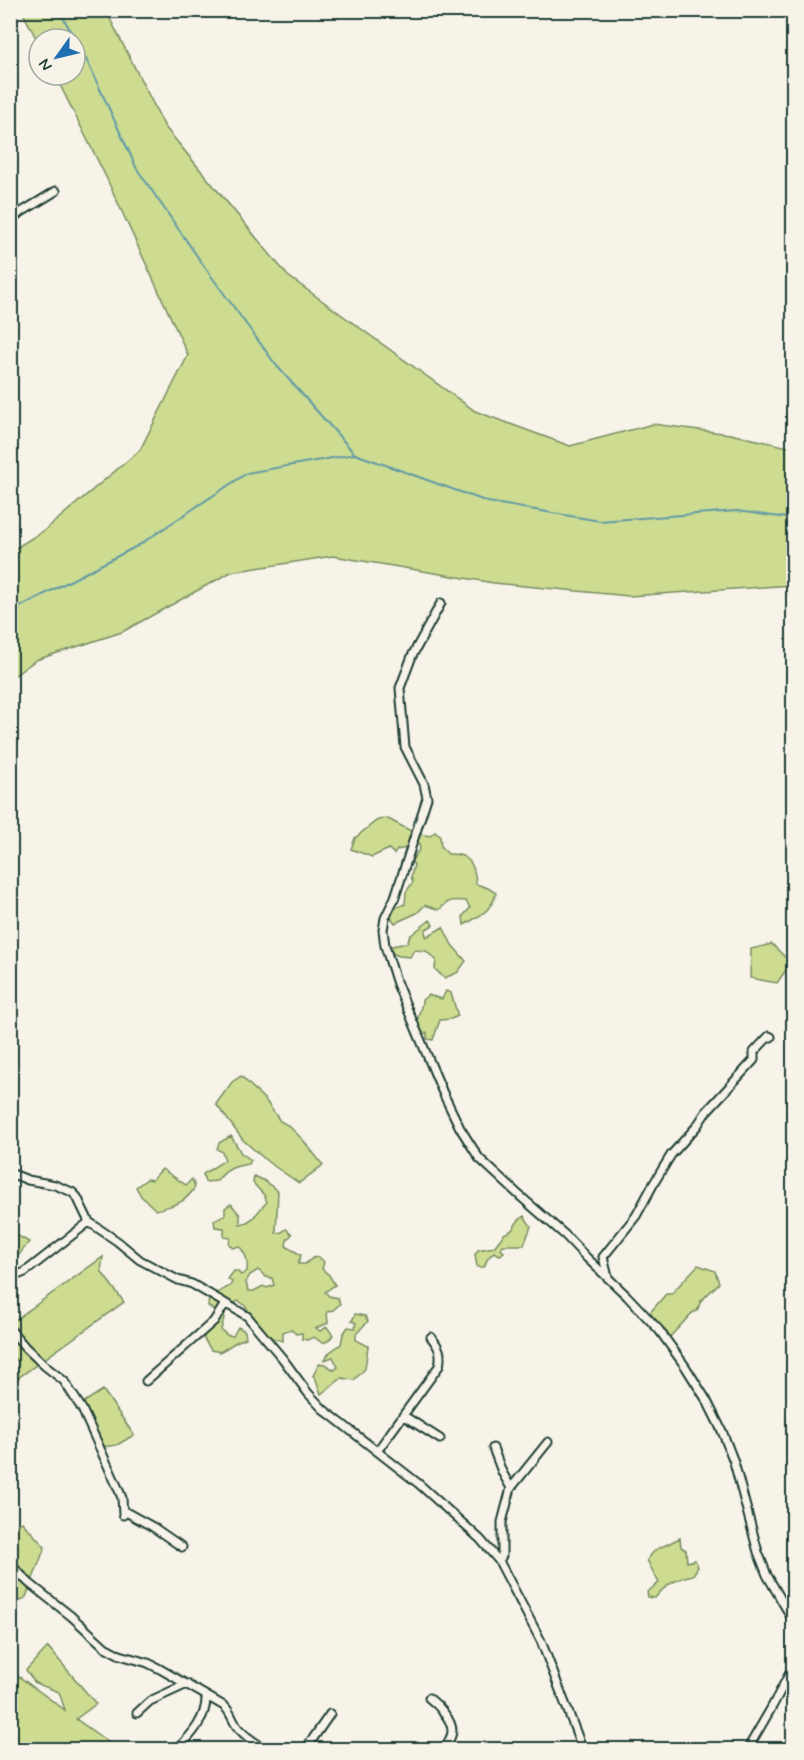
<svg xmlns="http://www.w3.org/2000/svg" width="804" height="1760" viewBox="0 0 804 1760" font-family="Mynerve,sans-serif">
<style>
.green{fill:#cddc90;stroke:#768c62;stroke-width:1.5;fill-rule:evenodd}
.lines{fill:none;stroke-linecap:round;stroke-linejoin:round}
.stream{stroke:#639aa7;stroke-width:2}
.minor-casing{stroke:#1f3d34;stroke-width:11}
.minor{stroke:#f7f3e8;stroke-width:7}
</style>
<rect width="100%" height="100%" fill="#f7f3e8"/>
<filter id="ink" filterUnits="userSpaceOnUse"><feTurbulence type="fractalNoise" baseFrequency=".0167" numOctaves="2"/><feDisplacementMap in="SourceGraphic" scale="12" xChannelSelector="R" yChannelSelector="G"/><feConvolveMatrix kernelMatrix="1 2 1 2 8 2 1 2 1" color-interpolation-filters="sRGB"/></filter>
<g filter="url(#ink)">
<path class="green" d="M22,11H106L165,127L288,276L475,411L570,446L653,424L730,434L793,448V585L629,596L494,583L333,556L231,572L122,632L36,660L11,678V551L45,530L140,450L188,355L106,177L55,75H75V39H39V44Z
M385,818L390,820L411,831L410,843L406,848L397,850L394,854L389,849L372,857L351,849L355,838L376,821Z
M435,832L440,836L441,847L448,854C469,853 475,864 476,884L488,888L496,893C492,911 479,916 464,925L463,916L470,908L466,901C451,900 450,899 439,910L425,905L417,913L395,923L390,916L395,908L405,904L406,892L413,882L411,877L414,865L411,861L420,849L418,840L421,834L430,836Z
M430,920L433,925L425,930L426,937L443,927L452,945L466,961L457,973L444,978L435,969L436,960L426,951L414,950L410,957L399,956L391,953L392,946L407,943L410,936Z
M772,944L791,963L777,983L750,978L751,949Z
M446,991L451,993L458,1016L451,1019L440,1020L433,1040L427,1039V1033L421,1034C412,1022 422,1012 422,1000L428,995L442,999Z
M241,1076L266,1101L280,1121L289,1126L303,1140L323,1165L299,1183L268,1162L243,1140L216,1104L232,1082Z
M231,1136L241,1153L251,1160L249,1164C234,1166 226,1169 217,1181L205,1182L203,1174L225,1160L222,1152L217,1149L219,1143Z
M162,1169L186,1185L192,1179L195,1187C185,1204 174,1205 156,1210L141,1196L136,1187L147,1179L152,1180Z
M254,1176L263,1180L278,1191L276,1233L282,1232L286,1229L292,1234L287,1240L286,1246L301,1255L298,1264H305L313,1258L319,1257L324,1262L322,1269L329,1275L335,1285L325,1292L329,1296L338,1298L340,1304L333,1310L327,1312L328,1323L316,1328L320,1331L327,1327L333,1335L328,1341L322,1343L314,1337L307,1340L302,1339V1333L296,1334L291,1329L283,1332V1341C271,1339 258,1331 253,1319C247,1309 249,1308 239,1301L227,1305L221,1330L227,1335L233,1336L238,1327L245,1331L246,1338L236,1342L220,1352L211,1350L204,1339V1331L211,1326V1317L215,1311L208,1306L209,1297L230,1286L232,1282L228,1279L234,1271H237L241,1275L247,1271C248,1260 246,1254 239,1246L233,1248L229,1244L230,1238L224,1237V1228L215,1227L214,1220L225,1215V1208L231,1204L240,1215V1224C253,1223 258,1210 267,1202L264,1195L253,1183ZM258,1270L266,1277L272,1278L274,1285L267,1288L263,1286L254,1291H248L246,1282L250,1275Z
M524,1216L531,1226L524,1245H503L501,1249L504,1252L500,1255L494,1252L488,1258L484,1267H477L475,1255L478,1250L494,1247L504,1234L512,1230L518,1221Z
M11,1232L29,1242L11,1265Z
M103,1257L101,1271L124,1302L15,1380L18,1362L11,1354V1321L12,1322Z
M698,1265L715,1271L719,1283L701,1301L697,1311L692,1313L669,1338L647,1316L666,1294H671Z
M355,1314L365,1316L368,1321L356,1334V1340L368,1346L365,1369L354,1380L342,1378L321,1394L315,1377L313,1376L319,1364H325L334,1370L338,1367L333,1357L324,1360L330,1352L341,1344L343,1334L348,1327L355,1328L356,1323L352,1321Z
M103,1390L134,1435L117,1445L102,1447L81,1404Z
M22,1522L45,1547L26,1597L11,1608L10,1532Z
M680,1538L681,1547L686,1550L687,1562L695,1560L698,1567L693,1575C677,1578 665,1585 655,1598L648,1597L647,1592L659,1583L647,1560L655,1550Z
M48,1647L96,1704L76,1719L118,1749H11V1671L65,1710L59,1692L35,1683L26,1670Z"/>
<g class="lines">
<path class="stream" d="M59,10L75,39
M75,39L87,61L137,169L206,269L276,365L355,454
M10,612L139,545L247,473L355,454L488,502L600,521L737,511L794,519"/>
<defs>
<path id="minor" d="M10,219L56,191
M441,603L412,656L400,688L405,747L424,784L427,798L395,897L385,918L383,930L385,946L397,984L443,1093L460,1128L479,1158L520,1196L565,1235L587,1258L627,1296L659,1330L685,1366L707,1401L722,1431L734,1462L758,1552L767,1575L794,1622
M10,1173L28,1180L55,1185L72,1192L77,1197L89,1222L117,1241L140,1260L178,1280L192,1284L247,1316L283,1359L308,1393L323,1409L419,1484L480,1539L499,1561L541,1641L583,1750
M608,1277L603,1257L636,1216L654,1183L671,1155L697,1126L706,1112L754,1060V1052L769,1036L771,1037
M10,1278L25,1272L89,1222
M10,1329L25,1347L45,1366L64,1381L82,1409L118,1488L122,1498L123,1515
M146,1381L214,1321L225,1304
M404,1416L440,1439
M493,1448L502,1472L511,1488
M378,1450L439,1366C442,1353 439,1347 431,1337
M124,1511L153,1527L182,1547
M499,1561L502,1556V1522L511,1488L548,1442
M10,1564L29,1583L71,1616L105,1647L120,1655L148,1663L160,1669L224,1706C232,1713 232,1721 238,1728C245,1736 257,1744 267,1750
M429,1698C438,1705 452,1719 452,1731C452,1738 447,1744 443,1750
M137,1713L150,1701L187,1684
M176,1750C192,1735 207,1718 206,1696
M305,1750L330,1714
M747,1750L773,1705L794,1665"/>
</defs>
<use href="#minor" class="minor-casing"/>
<use href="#minor" class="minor"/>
</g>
</g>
<rect width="804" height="1760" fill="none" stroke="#f7f3e8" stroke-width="36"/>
<rect x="18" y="18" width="768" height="1724" fill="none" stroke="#1f3d34" stroke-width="2" filter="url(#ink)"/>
<g transform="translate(57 57) rotate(236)"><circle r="28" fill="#f7f3e8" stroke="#a1aaa0" stroke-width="1.5"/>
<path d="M0-4.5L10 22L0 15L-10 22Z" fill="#1f6fb2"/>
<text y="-9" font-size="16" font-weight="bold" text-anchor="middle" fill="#1f3d34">N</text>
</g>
</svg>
